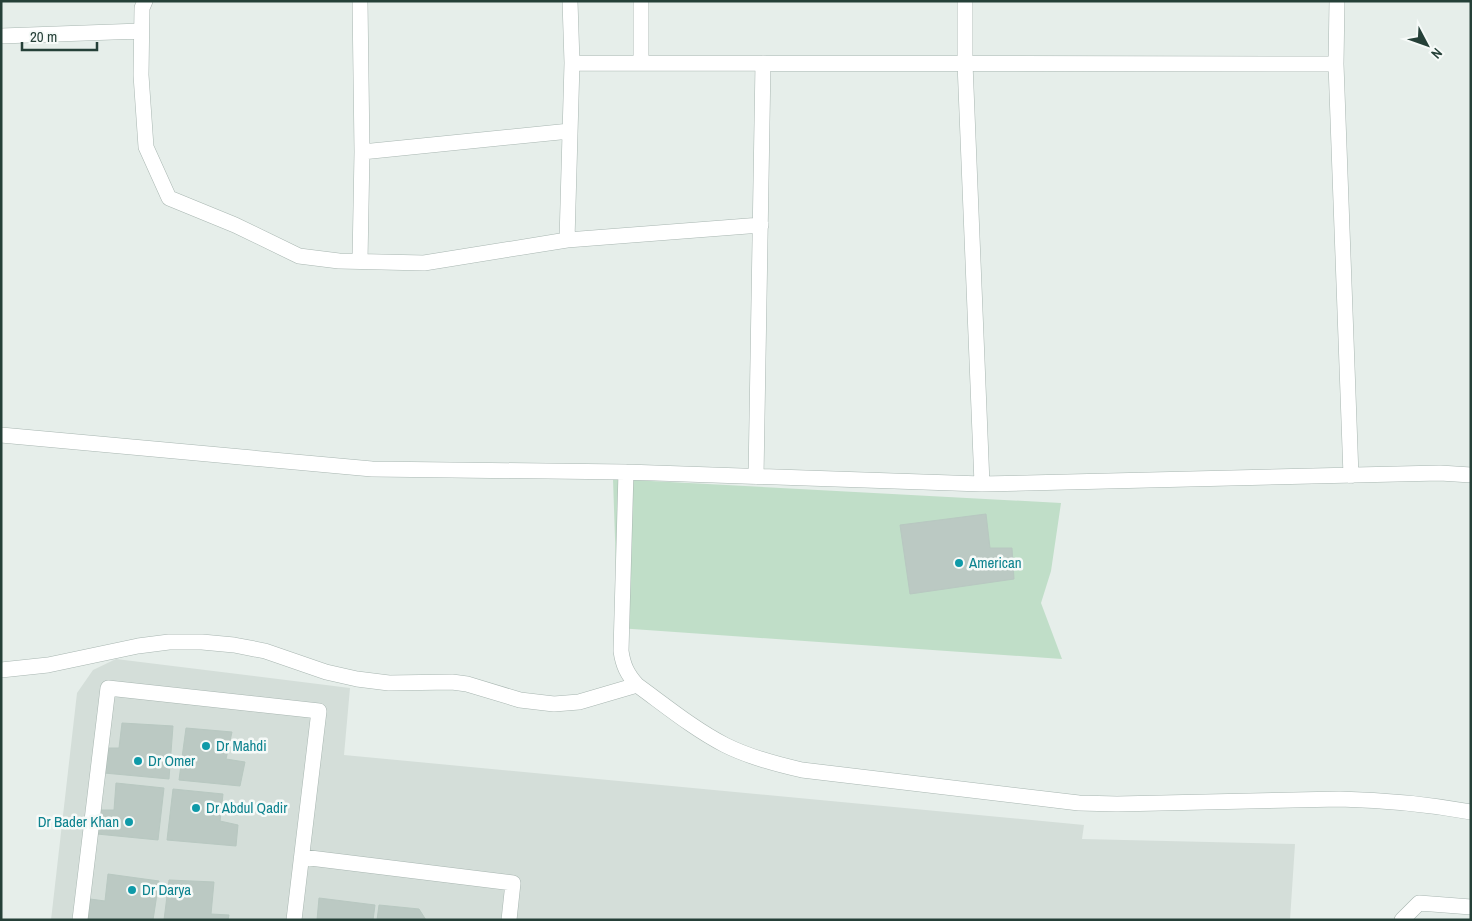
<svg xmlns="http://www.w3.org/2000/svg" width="1472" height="921" viewBox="0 0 1472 921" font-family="'Archivo Narrow',sans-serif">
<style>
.built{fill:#d4ded9}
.green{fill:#c0dec8}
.building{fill:#bbc9c3;stroke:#b8c8c1}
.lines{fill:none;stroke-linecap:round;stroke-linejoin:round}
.minor-casing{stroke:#a8b6b1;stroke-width:16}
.minor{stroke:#fff;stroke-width:15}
.culture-dot{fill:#0f9aa8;stroke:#f6faf8;stroke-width:2}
.labels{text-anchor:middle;stroke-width:5;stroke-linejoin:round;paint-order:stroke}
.culture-label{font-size:15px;fill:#0d838f;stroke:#f6faf8;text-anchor:start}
</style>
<rect width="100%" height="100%" fill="#e6eeea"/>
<path class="built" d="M116,659L350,688L344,755L1084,825L1082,839L1295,844L1290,920H51L77,693L93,670Z"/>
<path class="green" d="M613,479L1061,503L1051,571L1041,603L1062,659L618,628Z"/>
<path class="building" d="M986,514L990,548H1012L1014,579L910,594L900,525Z
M122,723L173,726L169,779L104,773L107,748H119Z
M186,728L232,732L226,759L245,762L240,786L179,780Z
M116,783L164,788L158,840L97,834L101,810H114Z
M173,789L223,794L220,821L238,825L236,846L167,840Z
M108,874L159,881L153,920H88L90,899L105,901Z
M169,880L214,882L211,914L229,915L228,920H164Z
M319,898L375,905L373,920H317Z
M379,905L419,909L426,920H377Z"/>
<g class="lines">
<defs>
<path id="minor" d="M145,1L142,8L141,75L146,147L169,198L235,225L299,256L339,261L424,263L567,240L761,225
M641,1V63
M965,1V63L982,484
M1337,1L1336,64L1351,476
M1,36L141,31
M572,63L1336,64
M362,152L570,131
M567,240L572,63L570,1
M360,261L362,152L360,1
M1,435L372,469L626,472L982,484L1440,473L1471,475
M626,472L621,651C623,665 627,674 637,685C666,706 694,729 725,745C749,757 775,764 802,770L1079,803L1117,804L1340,799C1384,800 1427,804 1471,812
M756,477L763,63
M1,670L48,665L138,646L169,642H202L234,645L265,651L326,672L357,679L389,683L452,682L467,684L520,700L554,704L579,702L637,685
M302,857L513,883L509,920
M80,920L108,688L319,711L294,920
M1402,920L1419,903L1471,907"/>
</defs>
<use href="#minor" class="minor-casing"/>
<use href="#minor" class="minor"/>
</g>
<g class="culture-dot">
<circle cx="959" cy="563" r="5"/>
<circle cx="206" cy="746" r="5"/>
<circle cx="138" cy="761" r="5"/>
<circle cx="196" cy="808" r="5"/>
<circle cx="129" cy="822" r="5"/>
<circle cx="132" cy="890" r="5"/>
</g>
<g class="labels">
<g class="culture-label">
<text x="969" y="568">American</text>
<text x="216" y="751">Dr Mahdi</text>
<text x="148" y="766">Dr Omer</text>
<text x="206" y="813">Dr Abdul Qadir</text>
<text x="119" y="827" text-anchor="end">Dr Bader Khan</text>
<text x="142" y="895">Dr Darya</text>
</g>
</g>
<rect width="1472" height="921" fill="none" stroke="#254038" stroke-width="5"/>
<g transform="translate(1427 45) rotate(131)" stroke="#f6faf8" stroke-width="4" paint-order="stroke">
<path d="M0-4L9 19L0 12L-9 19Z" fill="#254038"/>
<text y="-8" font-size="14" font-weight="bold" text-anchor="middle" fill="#254038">N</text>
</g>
<path d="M22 42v8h75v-8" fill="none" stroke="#254038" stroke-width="2.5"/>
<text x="30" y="42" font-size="15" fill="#254038" stroke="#f6faf8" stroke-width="4" paint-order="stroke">20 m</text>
</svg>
